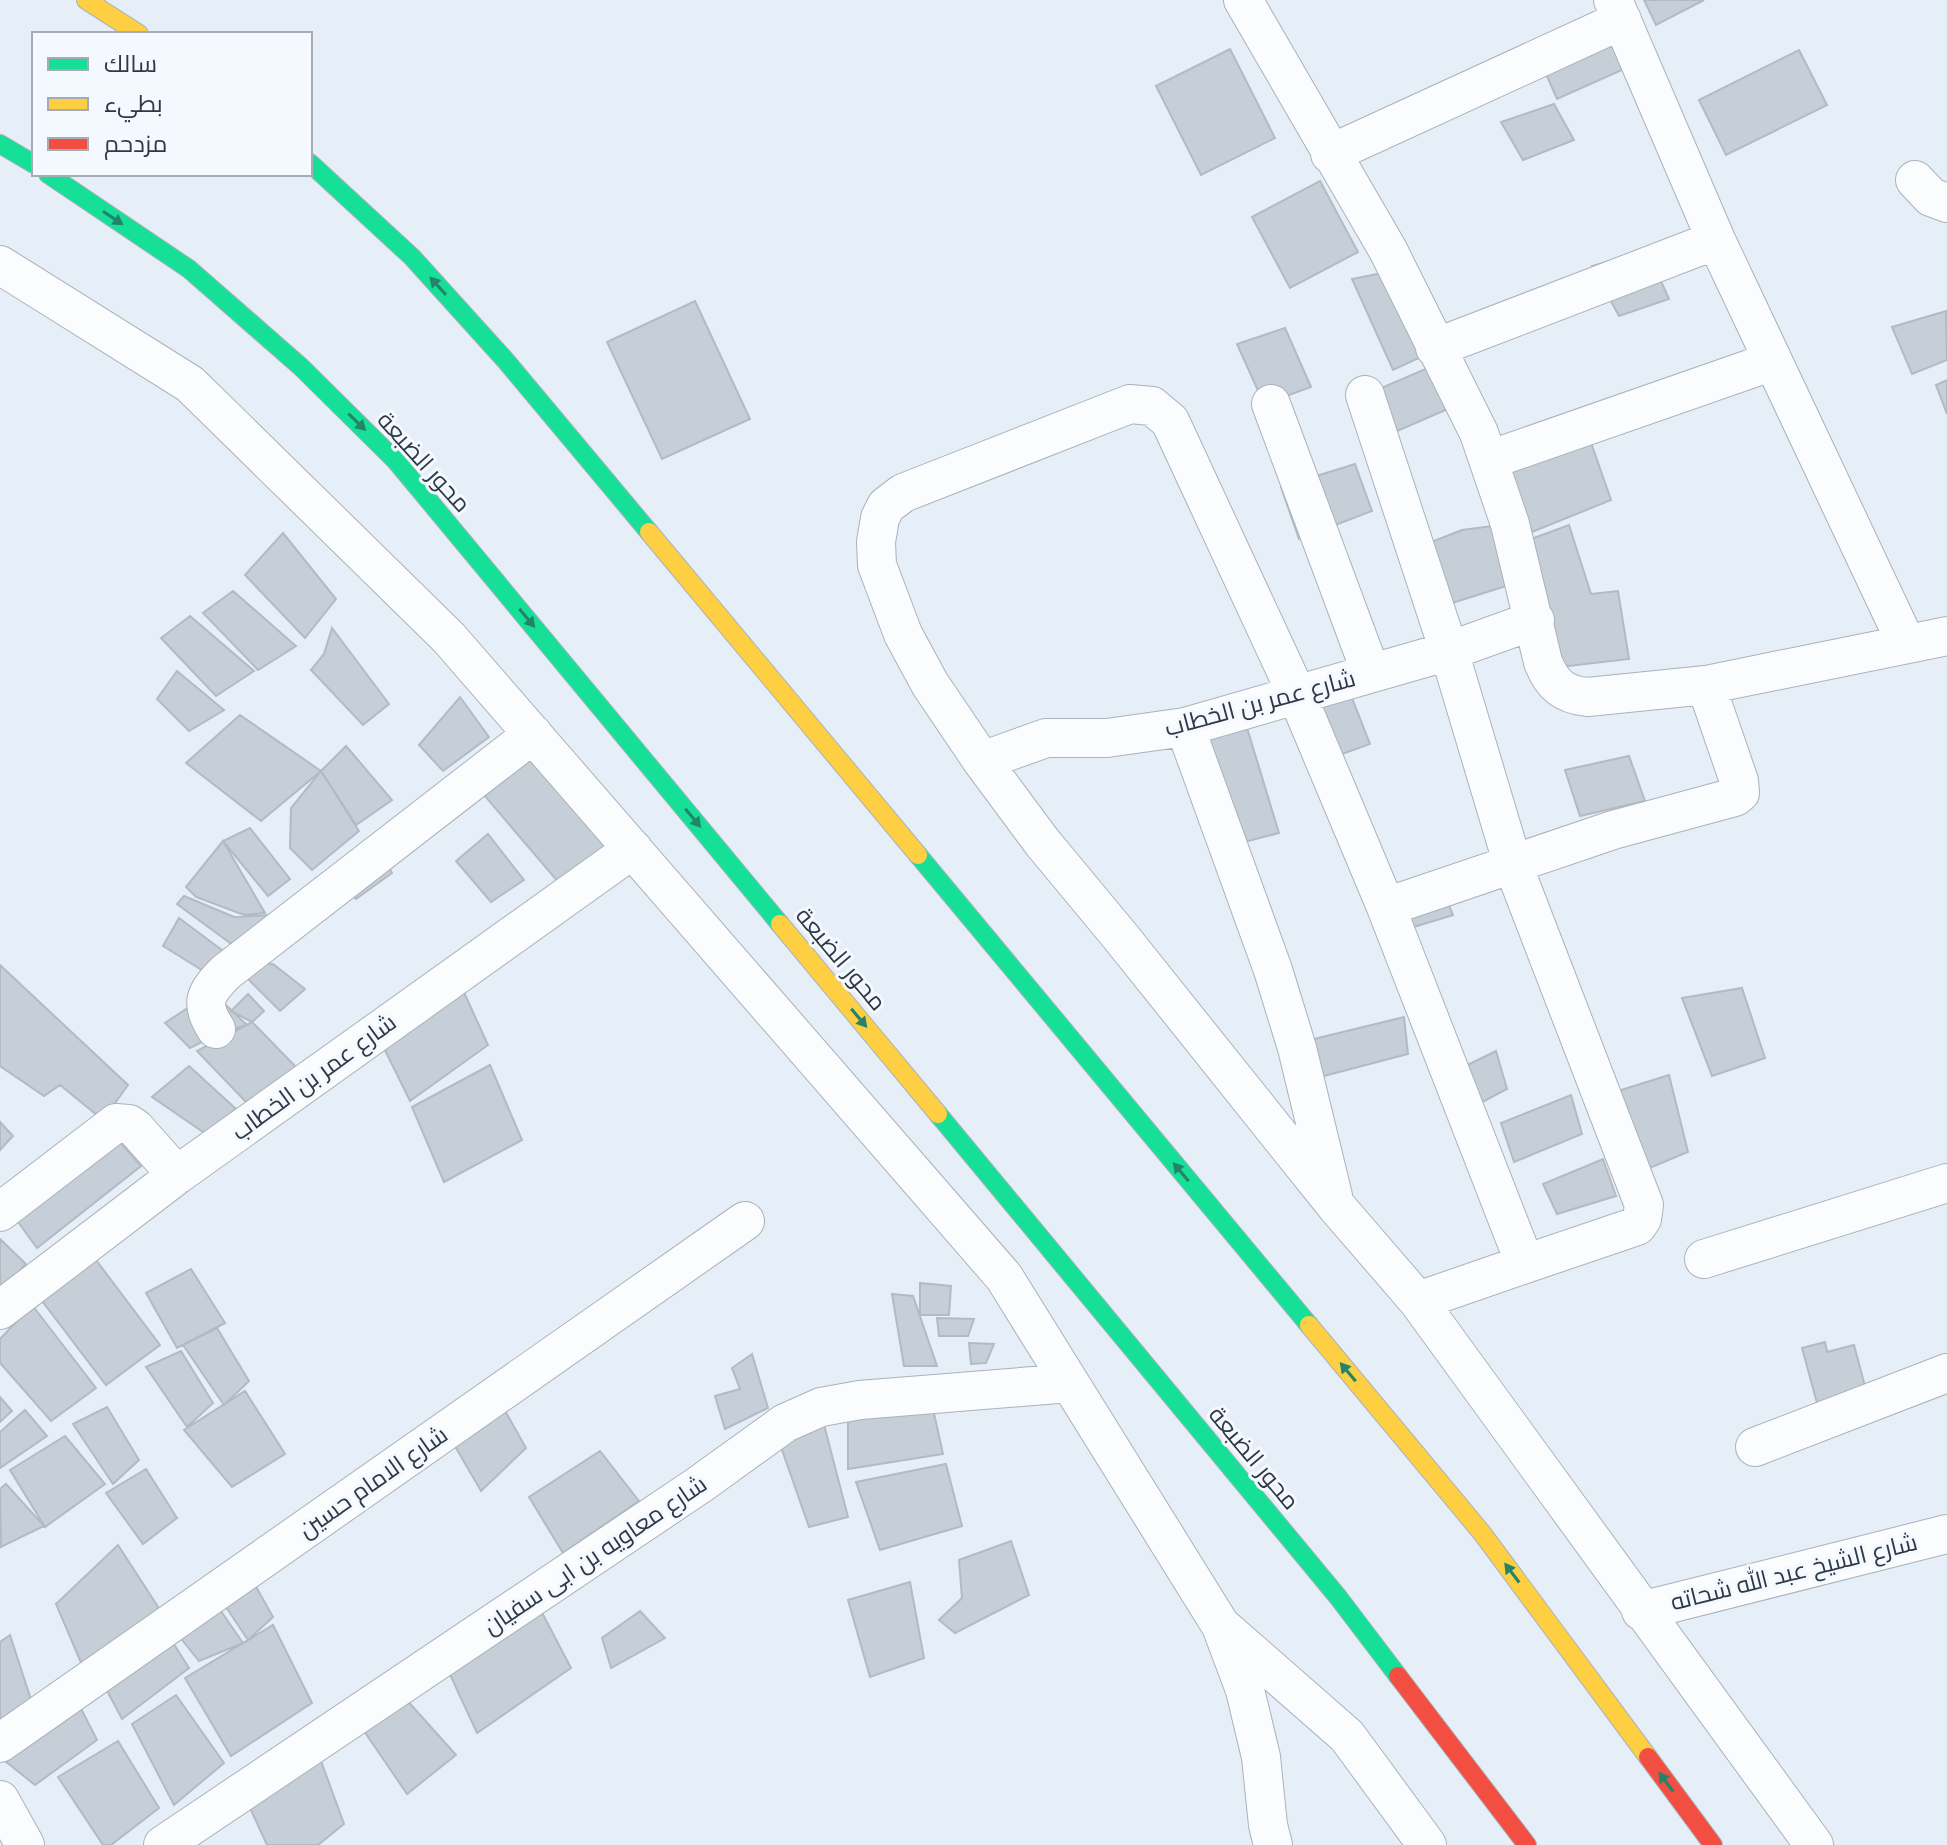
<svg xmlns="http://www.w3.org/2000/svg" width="1947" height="1845" viewBox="0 0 1947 1845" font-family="'PT Serif',Cairo,serif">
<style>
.building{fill:#c6ced7;stroke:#b3bac3;stroke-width:2}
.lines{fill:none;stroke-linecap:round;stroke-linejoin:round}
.street-casing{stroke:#aab2bb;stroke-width:40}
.fast-casing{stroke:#aab2bb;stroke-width:20}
.slow-casing{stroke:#aab2bb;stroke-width:20}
.jam-casing{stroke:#aab2bb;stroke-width:20}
.street{stroke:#fbfcfe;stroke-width:38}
.fast{stroke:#16e098;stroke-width:18}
.slow{stroke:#ffcf43;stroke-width:18}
.jam{stroke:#f24e42;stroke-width:18}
.oneway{fill:#24846a}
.labels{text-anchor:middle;stroke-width:6;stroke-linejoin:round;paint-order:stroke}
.street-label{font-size:24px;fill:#2f3844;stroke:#f4f9ff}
</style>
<rect width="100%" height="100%" fill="#e6eef7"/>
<path class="building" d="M1644,0H1704L1656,25Z
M1609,36L1624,69L1557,99L1542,65Z
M1230,49L1275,138L1201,175L1156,86Z
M1799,50L1827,105L1726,155L1699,100Z
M1554,104L1574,140L1523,160L1501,122Z
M1320,181L1358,252L1290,288L1252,217Z
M1647,250L1669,299L1619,316L1592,266Z
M1388,272L1423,356L1393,370L1352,279Z
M695,301L750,419L662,459L607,342Z
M1946,311L1947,360L1912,374L1892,327Z
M1285,328L1311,387L1264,404L1237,344Z
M1430,367L1448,409L1388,435L1372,392Z
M1947,380V414L1936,385Z
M1588,434L1611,500L1532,532L1507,469Z
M1355,464L1372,511L1299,539L1281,487Z
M1569,525L1591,594L1618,591L1629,659L1552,668L1523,542Z
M1492,526L1509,585L1427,611L1408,551L1462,530Z
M283,533L336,599L305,638L245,575Z
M233,591L296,646L258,670L203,613Z
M190,616L254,671L216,696L161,638Z
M332,628L389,704L363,725L311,670L324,654Z
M177,671L224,710L189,731L157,699Z
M1348,688L1370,744L1331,758L1310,700Z
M460,697L489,737L443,771L419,745Z
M240,715L321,771L261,821L186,763Z
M1244,718L1279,833L1233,845L1192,731Z
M346,746L392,800L356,825L321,771Z
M1629,756L1645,801L1580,816L1565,770Z
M531,757L609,846L559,883L484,795Z
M321,771L359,831L312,870L290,848L291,808Z
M250,828L290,879L268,896L223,841Z
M488,834L524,880L491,902L456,861Z
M223,841L265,913L244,915L196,897L186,887Z
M382,855L392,873L356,899L342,885Z
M1439,881L1453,915L1404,930L1393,897Z
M184,896L234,917L292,914L241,951L177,904Z
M179,918L238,962L218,980L163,946Z
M250,963L273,964L305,989L280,1011L245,976Z
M0,965L128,1085L103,1120L60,1085L44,1096L0,1066Z
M462,988L488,1045L410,1101L380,1040Z
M1742,988L1765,1058L1712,1076L1682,998Z
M210,990L247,1025L224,1032Z
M248,994L264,1011L252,1022L231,1011Z
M189,1007L214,1036L190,1048L165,1023Z
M1404,1017L1408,1054L1316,1078L1302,1042Z
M252,1022L299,1070L246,1102L197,1051Z
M1496,1051L1507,1089L1465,1111L1451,1073Z
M490,1065L522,1140L444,1182L412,1107Z
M189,1066L236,1109L206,1134L152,1097Z
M1669,1075L1688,1152L1633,1175L1602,1096Z
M1571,1095L1582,1134L1514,1162L1501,1123Z
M0,1122L13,1136L0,1150Z
M113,1134L141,1166L37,1248L13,1215Z
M1603,1159L1616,1196L1557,1214L1543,1184Z
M0,1239L26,1264L0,1293Z
M96,1260L160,1345L106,1385L42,1301Z
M191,1269L225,1323L177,1348L146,1293Z
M920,1283L951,1286L949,1315H920Z
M892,1294L913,1296L937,1366H904Z
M32,1305L96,1388L51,1421L0,1363V1339Z
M937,1318L974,1319L968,1336H939Z
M217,1328L249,1381L224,1405L183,1345Z
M1825,1342L1827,1352L1854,1345L1866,1390L1817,1403L1802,1348Z
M969,1343L994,1344L986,1363L971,1364Z
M181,1351L213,1403L187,1427L146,1367Z
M752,1354L768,1408L725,1429L715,1396L740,1389L732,1368Z
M245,1391L285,1454L232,1487L184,1430Z
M0,1397L12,1411L0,1422Z
M499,1400L526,1448L481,1491L449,1436Z
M931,1400L943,1454L848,1469V1416Z
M107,1407L139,1460L113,1484L73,1424Z
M25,1410L47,1436L0,1468V1432Z
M822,1417L848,1517L809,1527L775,1430Z
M65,1436L105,1484L45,1527L10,1470Z
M600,1451L639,1501L563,1553L529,1497Z
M946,1464L962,1526L880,1550L856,1482Z
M146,1469L177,1518L143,1544L106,1493Z
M6,1484L44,1526L1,1547L0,1489Z
M1011,1541L1029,1595L955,1633L939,1620L962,1598L959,1560Z
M118,1545L162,1613L82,1665L56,1604Z
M250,1576L273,1617L248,1640L220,1598Z
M910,1582L924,1658L870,1677L848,1600Z
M216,1604L243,1643L199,1661L175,1631Z
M538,1605L571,1668L477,1733L447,1668Z
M640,1611L665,1638L611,1668L602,1638Z
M273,1625L312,1703L231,1756L185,1678Z
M10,1635L33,1706L0,1731V1642Z
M170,1638L189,1668L122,1719L102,1681Z
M396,1688L456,1755L407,1794L362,1728Z
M176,1695L224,1763L174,1805L132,1724Z
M75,1697L97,1740L35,1785L0,1757Z
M118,1741L159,1808L111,1845H103L58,1777Z
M317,1750L344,1824L318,1845H267L245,1797Z"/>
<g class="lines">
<defs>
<path id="street" d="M1243,0L1388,250L1479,433L1510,524L1543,662C1552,685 1564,695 1588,697L1706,685L1947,636
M1613,0L1716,240L1906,643
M1330,154L1622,20
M1915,180L1931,197L1947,203
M0,265L190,384L449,638L1004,1277L1221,1626L1245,1690L1261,1757L1268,1825L1273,1845
M1435,348L1716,240
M1365,395L1449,651L1513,865L1644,1205L1642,1219L1637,1226L1525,1264
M1271,404L1371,673
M1489,460L1773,361
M1185,727L1273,970L1297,1048L1333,1196
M982,761L1046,738H1107L1185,727L1449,651L1535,620
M1386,907L1613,830L1735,797L1740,793L1739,781L1706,685
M216,1029C199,1003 205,993 226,972L533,734
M0,1212L116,1123L129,1124L135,1128L177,1175
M1704,1259L1947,1183
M1418,1301L1525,1264L1386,907L1297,695L1170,421L1152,406L1130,404L903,493L886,506L880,518L876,542L877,565L903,634L930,684L982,761L1042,842L1120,936L1336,1206L1418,1301L1814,1845
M0,1310L177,1175L633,849
M1755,1447L1947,1373
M1641,1611L1947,1534
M1226,1630L1347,1736L1427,1845
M0,1743L745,1221
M0,1800L25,1845
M163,1845L699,1485L785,1423L821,1407L860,1400L1070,1383"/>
<path id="fast" d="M0,144L34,164
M310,163L412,257L506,361L649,532
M48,174L189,269L301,367L396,461L780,924
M918,855L1309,1325
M938,1114L1338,1597L1398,1676"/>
<path id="slow" d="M86,0L139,34
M649,532L918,855
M780,924L938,1114
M1309,1325L1482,1533L1648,1757"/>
<path id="jam" d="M1398,1676L1527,1845
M1648,1757L1713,1845"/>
</defs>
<use href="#street" class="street-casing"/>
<use href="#fast" class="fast-casing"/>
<use href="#slow" class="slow-casing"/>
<use href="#jam" class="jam-casing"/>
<use href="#street" class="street"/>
<use href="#fast" class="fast"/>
<use href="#slow" class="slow"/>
<use href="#jam" class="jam"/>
</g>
<defs><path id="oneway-solid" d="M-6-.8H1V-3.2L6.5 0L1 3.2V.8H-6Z" transform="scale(2)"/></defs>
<g class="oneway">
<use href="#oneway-solid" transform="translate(113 218) rotate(34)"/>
<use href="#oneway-solid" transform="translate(438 286) rotate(-132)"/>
<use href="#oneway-solid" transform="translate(357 422) rotate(44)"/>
<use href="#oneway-solid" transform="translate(527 618) rotate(50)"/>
<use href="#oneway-solid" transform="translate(693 818) rotate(50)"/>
<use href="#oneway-solid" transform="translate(859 1018) rotate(50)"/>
<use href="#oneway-solid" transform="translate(1181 1172) rotate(-130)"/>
<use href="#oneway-solid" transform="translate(1348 1372) rotate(-130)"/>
<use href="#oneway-solid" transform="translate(1512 1573) rotate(-127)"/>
<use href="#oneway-solid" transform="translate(1666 1782) rotate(-127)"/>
</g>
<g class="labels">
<g class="street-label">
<text transform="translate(424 462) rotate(48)" y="8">محور الضبعة</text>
<text transform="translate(1260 703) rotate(-15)" y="8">شارع عمر بن الخطاب</text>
<text transform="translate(841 959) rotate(50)" y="8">محور الضبعة</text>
<text transform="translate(314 1077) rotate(-36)" y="8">شارع عمر بن الخطاب</text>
<text transform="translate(1254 1458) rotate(50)" y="8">محور الضبعة</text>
<text transform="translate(373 1482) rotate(-35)" y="8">شارع الامام حسين</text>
<text transform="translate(595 1555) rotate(-34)" y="8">شارع معاويه بن ابى سفيان</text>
<text transform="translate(1794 1572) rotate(-14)" y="8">شارع الشيخ عبد الله شحاته</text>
</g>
</g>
<rect x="32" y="32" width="280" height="144" fill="#f4f9ff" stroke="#a5acb4" stroke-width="2"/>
<rect x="48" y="58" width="40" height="12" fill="#16e098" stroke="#a5acb4" stroke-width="2"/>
<text x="104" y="72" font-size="24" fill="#2f3844">سالك</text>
<rect x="48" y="98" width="40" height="12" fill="#ffcf43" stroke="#a5acb4" stroke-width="2"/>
<text x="104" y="112" font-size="24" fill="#2f3844">بطيء</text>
<rect x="48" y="138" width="40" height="12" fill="#f24e42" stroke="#a5acb4" stroke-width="2"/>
<text x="104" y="152" font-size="24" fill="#2f3844">مزدحم</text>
</svg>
